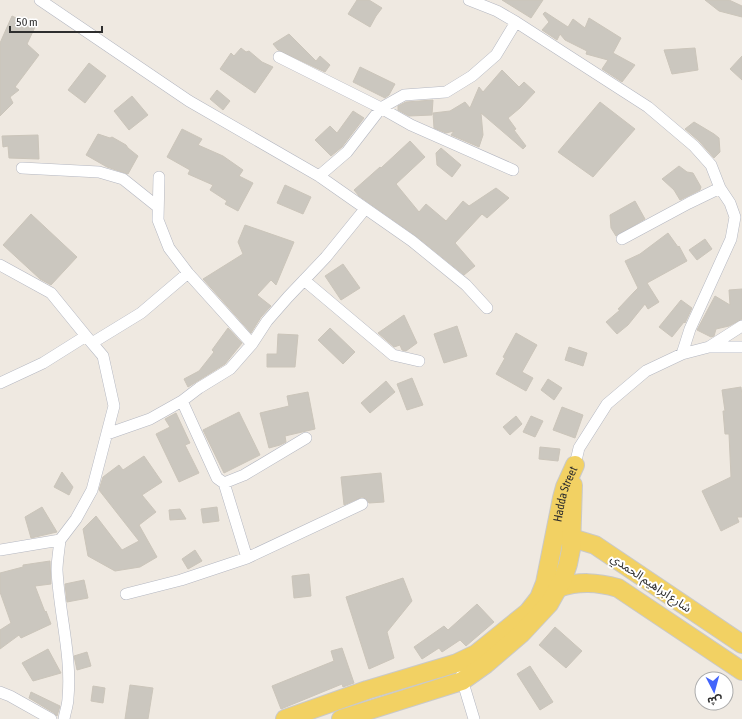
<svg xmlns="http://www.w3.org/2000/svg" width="742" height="719" viewBox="0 0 742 719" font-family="'Asap Condensed','Noto Sans Arabic',sans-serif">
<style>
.building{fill:#cbc7bf;stroke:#cbc5ba}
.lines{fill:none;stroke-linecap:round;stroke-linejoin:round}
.street-casing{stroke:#b4b7c1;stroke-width:12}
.primary-casing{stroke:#c9c9c9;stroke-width:20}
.street{stroke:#fff;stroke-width:11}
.primary{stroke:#f2d163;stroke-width:18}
.labels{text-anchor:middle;stroke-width:4;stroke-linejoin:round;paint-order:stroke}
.street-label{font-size:12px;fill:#2e2e2e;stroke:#fff}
</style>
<rect width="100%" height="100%" fill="#efe9e1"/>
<path class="building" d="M357,0H369L382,8L376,16L370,27L348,14Z
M502,0H543L531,18Z
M705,0H729L742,6V17L719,11Z
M545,12L568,27L573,19L585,28L589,18L621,38L613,53L635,65L622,82L602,69L608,60L586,54L587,51L565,40L560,34L557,40L542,30L549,22L543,14Z
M12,16L35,27L27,44L39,55L15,87L19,90L10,97L13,103L0,116V43Z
M289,34L316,61L320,56L330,65L325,72L278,50L273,44Z
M241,48L246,52L249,51L262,62L273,67L255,93L220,69L231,53L234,56Z
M695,48L698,70L672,74L664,50Z
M742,56V80L730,69Z
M89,63L106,76L85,103L68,90Z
M360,67L395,84L389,95L385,98L353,82Z
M502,70L519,87L524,82L535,92L520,108L508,118L516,129L514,130L526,146L523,149L481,113L483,135L479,147L451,135L454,131L446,133L434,128L433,113L450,111L465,102L470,108L479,87L483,92Z
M217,90L230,101L223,110L210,99Z
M132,96L148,115L129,130L114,111Z
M433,100L432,115L409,116L398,110V106L406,102Z
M600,102L635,129L593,177L558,152Z
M353,111L364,118L342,147L331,156L315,140L330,126L337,133Z
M694,122L714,134L719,138L720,152L714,158L699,141L685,129Z
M182,129L202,139L198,145L223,156L243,170L239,176L253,183L238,211L225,204L227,201L210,190L213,185L188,174L190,170L167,157Z
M98,134L110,138L112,137L126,145L128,148L138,156L128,174L107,167L86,155Z
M38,135L39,159L9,158L8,146L3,147L2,136Z
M410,141L425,157L396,184L419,212L426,204L446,221L463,201L469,206L496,188L509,198L487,218L482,214L455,243L475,266L464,275L416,236L359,196L354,190L380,167L381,168Z
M441,148L461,165L452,177L437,165L436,153Z
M679,166L687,172L693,173L701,187L700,190L680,200L674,190L662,179Z
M285,185L311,197L303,214L277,203Z
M635,201L645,219L616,236L611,228L610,215Z
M31,214L77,257L51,285L40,279L3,245Z
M245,225L294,242L276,285L271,280L257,295L271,306L261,317L251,333L203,279L243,254L238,242Z
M668,233L678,247L679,246L687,261L647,283L659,302L648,309L645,304L628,325L617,334L606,322L620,310L618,309L635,291L638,288L625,261L640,254Z
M705,239L712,249L697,260L689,250Z
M343,264L360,288L341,300L325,276Z
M742,289V319L729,326L716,329L714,336L711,337L697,330L715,296L730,305L729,290Z
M681,300L692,308L685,323L684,322L672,337L659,327Z
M404,315L417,343L406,351L402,350L400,345L394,347L378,333Z
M457,326L467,356L444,363L434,334Z
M228,328L242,343L225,364L188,387L184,379L199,371L214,352L212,350Z
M330,328L355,352L343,364L318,340Z
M516,333L537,345L522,372L533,378L526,391L496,374L505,358L503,357Z
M278,334L298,335L295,367H267V354H277Z
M569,347L587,353L583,366L565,360Z
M412,378L423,405L407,410L397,384Z
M548,379L562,388L554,400L541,390Z
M386,381L395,392L370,413L361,403Z
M741,387L742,396V517H737L739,522L721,531L702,491L731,477L729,434H725L723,411H725L722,390Z
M308,392L315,429L285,436L286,442L280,445L269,448L260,413L289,406L287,396Z
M562,407L583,415L575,438L553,430Z
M239,412L260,455L224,473L203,430Z
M176,413L190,443L185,445L199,473L179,482L156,434L170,427L165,419Z
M516,416L522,424L510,435L503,427Z
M531,416L543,421L535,437L523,432Z
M540,447L560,449L558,461L539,459Z
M144,456L162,482L142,495L156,512L139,525L157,557L140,567L115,571L88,556L83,529L96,516L122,550L139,541L99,490L103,477L119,465L123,470Z
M62,472L73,487L69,495L54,487Z
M381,473L384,502L369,503L366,499L362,497L344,505L341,477Z
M42,507L57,532L31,538L25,517Z
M217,507L219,521L203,523L201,509Z
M180,509L186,519L170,520L169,510Z
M195,550L202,561L188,569L182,559Z
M50,561L51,584L35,586L45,612L46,611L51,624L21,638L19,635L0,649V630L11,623L0,592V573L23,567V565Z
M309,574L311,596L294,598L292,576Z
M403,578L412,601L387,632L394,658L369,669L346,597Z
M84,580L88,598L67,602L65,584Z
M477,604L494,622L466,646L460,640L442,652L439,648L422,659L414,647L444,626L448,630Z
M555,627L582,651L566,668L539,645Z
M342,648L354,683L343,687L342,684L281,709L272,686L334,661L331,651Z
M48,649L61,673L33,681L22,663Z
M87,652L91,666L77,670L74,656Z
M530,666L553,702L540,710L517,674Z
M130,685L153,688L148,719H125Z
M93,686L105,688L103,703L91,701Z
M31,692L60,706L57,716L54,713L29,698Z"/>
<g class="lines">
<defs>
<path id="street" d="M40,0L189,101L319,176L412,241L466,285L487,308
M469,0L497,11L516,22
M279,57L381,108L404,95L446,92L472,76L496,55L516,22L648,107L694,146L711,165L720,188L730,203L735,217L731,239L690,329L682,354
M22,168L99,172L123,179L158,207
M319,176L347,152L381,108L411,125L513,170
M159,177L158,220L169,248L188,273
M622,239L689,203L720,188
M0,265L51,293L86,336L103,356L114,406L92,490L76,519L60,540L0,550
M304,280L393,355L419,361
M92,343L141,313L188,273L252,344L230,369L199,388L182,401L217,478L224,483L244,475L306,438
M252,344L267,321L288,297L326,257L365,209
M709,347L742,326
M0,383L43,363L86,336
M107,434L150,419L182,401
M575,465L579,448L607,404L646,371L682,354L709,347H742
M224,483L247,558
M60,540C59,550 57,561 57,570C59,613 72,655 68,698C68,705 65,712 64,719
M126,594L181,580L247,558L362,504
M461,676L474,719
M0,692L10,696L51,719"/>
<g id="primary">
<path d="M562,535L595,545L742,644"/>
<path d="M558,588C579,581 597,582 618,588L742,671"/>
<path id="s1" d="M285,719L367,690L457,663L476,654L528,612L539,598L545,583L562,498L565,487L575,465"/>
<path d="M341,719L462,681L486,664L521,634L549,604L563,579L568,564L571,549L573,485"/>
</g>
</defs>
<use href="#street" class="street-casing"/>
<use href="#primary" class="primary-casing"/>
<use href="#street" class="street"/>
<use href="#primary" class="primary"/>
</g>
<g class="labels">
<g class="street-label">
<text dy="4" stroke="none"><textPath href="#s1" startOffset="394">Hadda Street</textPath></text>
<text transform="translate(651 583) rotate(34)" y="4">شارع ابراهيم الحمدي</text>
</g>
</g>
<g transform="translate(714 691) rotate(174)"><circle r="19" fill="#ffffff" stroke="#ababab"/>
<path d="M0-3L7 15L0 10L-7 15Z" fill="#4264fb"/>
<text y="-6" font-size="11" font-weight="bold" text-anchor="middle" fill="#2e2e2e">ش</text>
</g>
<path d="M10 26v6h92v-6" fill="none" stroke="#2e2e2e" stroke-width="2"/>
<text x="16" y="26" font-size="12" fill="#2e2e2e" stroke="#ffffff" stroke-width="3" paint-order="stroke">50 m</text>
</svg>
